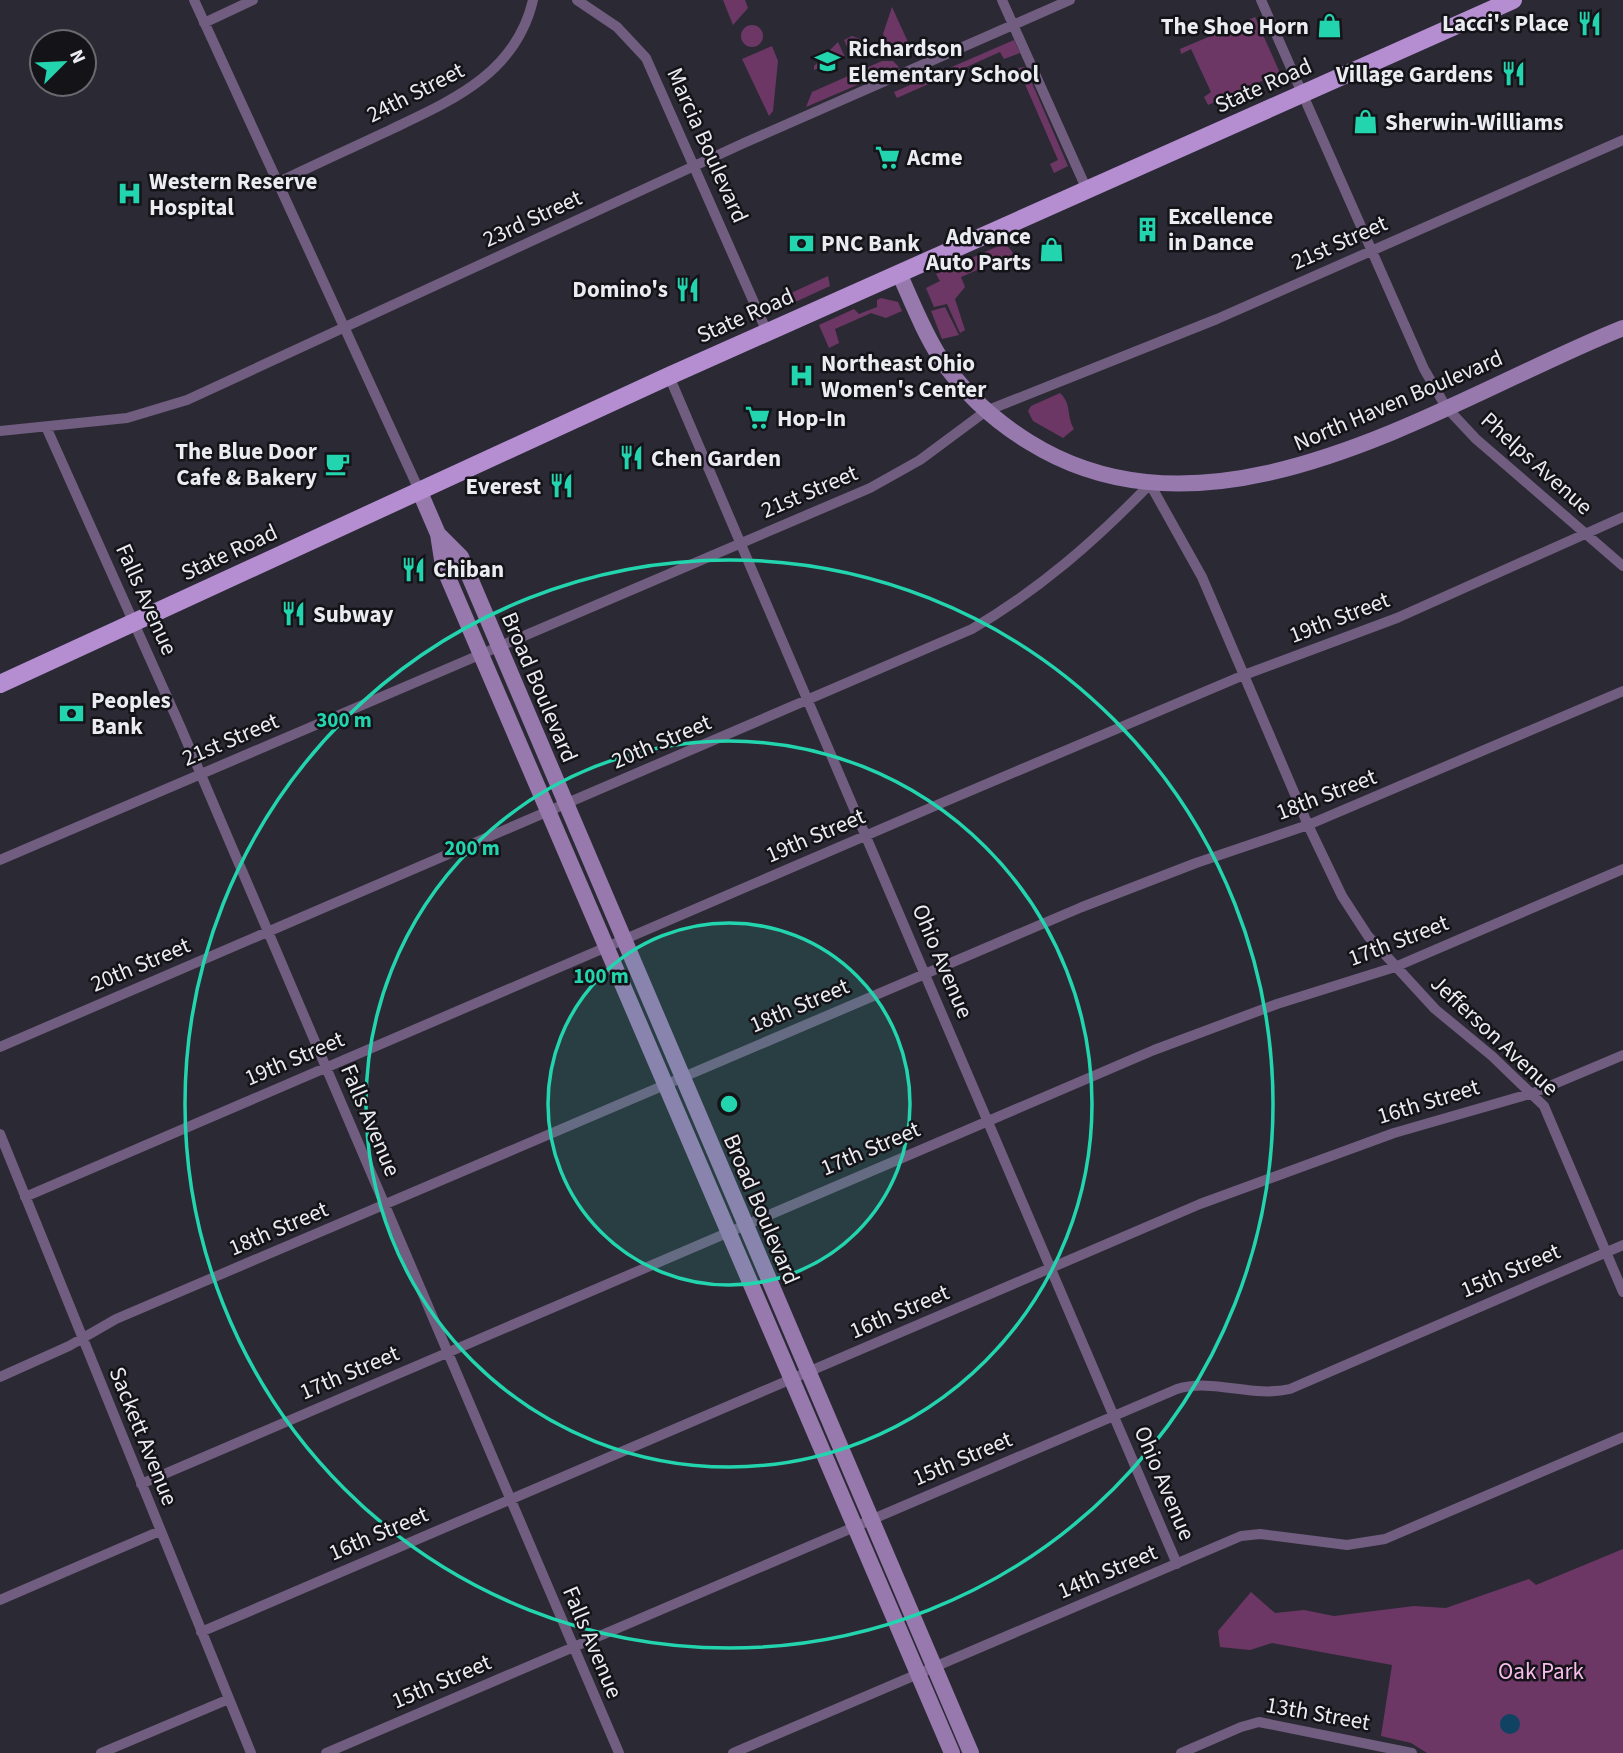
<svg xmlns="http://www.w3.org/2000/svg" width="1623" height="1753" viewBox="0 0 1623 1753" font-family="'Source Sans 3',sans-serif">
<style>
.green{fill:#6d3765}
.water{fill:#104262}
.lines{fill:none;stroke-linecap:round;stroke-linejoin:round}
.street{stroke:#705d7f;stroke-width:10}
.secondary{stroke:#9779ae;stroke-width:16}
.primary{stroke:#b58ed2;stroke-width:18}
.ring{fill:none;stroke:#23d5af;stroke-width:3.5}
.labels{text-anchor:middle;stroke-width:5;stroke-linejoin:round;paint-order:stroke}
.poi-label{font-size:23px;font-weight:bold;fill:#ebebf2;stroke:#131318;text-anchor:start}
.street-label{font-size:23px;fill:#ebebf2;stroke:#131318}
.park-label{font-size:23px;fill:#f8bcec;stroke:#131318}
.centre{fill:#23d5af;stroke:#131318;stroke-width:3.5}
.ring-label{font-size:21px;text-anchor:middle;font-weight:bold;fill:#23d5af;stroke:#131318;stroke-width:5;stroke-linejoin:round;paint-order:stroke}
</style>
<rect width="100%" height="100%" fill="#2b2a34"/>
<path class="green" d="M723,0H745L748,8L733,25Z
M892,7L912,51L910,53L886,42L883,34Z
M1255,17L1280,73L1208,105L1204,97L1211,92L1191,49L1181,54L1180,49Z
M741 36a11 11 0 1 1 22 0a11 11 0 1 1-22 0Z
M852,36L868,42L869,47L851,55L844,40Z
M1014,40L1020,53L1004,59L1000,52L897,98L894,92Z
M838,42L845,57L814,70V66Z
M772,46L778,61L773,111L769,116L742,59Z
M882,61H893L899,67L806,107L812,92Z
M1025,67L1068,166L1054,173L1050,164L1058,160L1018,68Z
M1005,243L1014,254L961,277L965,287L955,299L965,330L960,333L947,304L934,307L926,288L940,281L936,274Z
M828,276L830,286L780,309H773L767,304Z
M881,298L898,302L902,311L886,318L871,313L835,329L839,343L829,348L819,325L854,309L859,314L877,307V300Z
M945,307L959,335L942,339L931,311Z
M1060,393C1072,404 1066,416 1074,429L1063,438L1033,421L1028,411L1031,406Z
M1623,1549V1753H1427L1411,1743L1381,1736L1392,1665L1272,1643L1250,1650L1220,1647L1218,1631L1251,1592L1275,1613L1304,1610L1334,1616L1414,1606L1446,1608L1529,1579L1536,1585Z"/>
<path class="water" d="M1500 1724a10 10 0 1 1 20 0a10 10 0 1 1-20 0Z"/>
<g class="lines">
<path class="street" d="M194,0L419,490
M577,0L617,27L646,58L767,332
M1002,0L1087,190
M1261,0L1424,369L1446,407L1476,439L1623,566
M204,23L253,0
M279,182C316,164 354,147 392,129C453,100 516,73 533,0
M669,376L1177,1564
M47,429L181,728L619,1753
M0,431L127,418L187,400L744,143L1070,0
M0,860L870,488L920,460L986,411L1217,319L1623,140
M0,1047L972,629C1040,589 1095,541 1150,484L1202,577L1308,825L1342,896L1368,936L1435,1009L1492,1056L1544,1106L1623,1292
M0,1134L251,1753
M25,1197L944,802L1244,675L1397,618L1623,517
M0,1377L69,1346L116,1319L1082,907L1196,863L1308,825L1623,691
M141,1484L1154,1050L1277,1004L1395,967L1623,869
M0,1600L160,1531
M201,1632L1200,1204L1394,1133L1533,1093L1623,1055
M101,1753L229,1699
M326,1753L1177,1389C1214,1378 1252,1398 1290,1389L1623,1245
M733,1753L1241,1536L1260,1534L1347,1545L1385,1539L1623,1437
M1181,1753L1241,1727L1259,1722L1412,1753"/>
<path class="secondary" d="M899,273C912,302 924,333 941,359C964,393 995,421 1029,442C1217,559 1446,399 1623,328
M419,490L438,534L443,566L952,1753
M438,534L461,557L971,1753"/>
<path class="primary" d="M0,684L669,376L1513,0"/>
</g>
<circle cx="729" cy="1104" r="181" fill="#23d5af" fill-opacity=".12"/>
<g class="ring">
<circle cx="729" cy="1104" r="181"/>
<circle cx="729" cy="1104" r="363"/>
<circle cx="729" cy="1104" r="544"/>
</g>
<defs>
<symbol id="restaurant-bare" viewBox="-9 -9 18 18"><path d="M-5-6h1v4h1v-4h1v4h1v-4h1v5L-1.5 .5V6h-2V.5L-5-1ZM5-6V6H3V1.5H1.5Q1.5-4 5-6Z" fill="#23d5af" stroke="#131318" stroke-width="2.5" paint-order="stroke"/></symbol>
<symbol id="shop-bare" viewBox="-9 -9 18 18"><path d="M-5-2.5h2.3a2.7 3.5 0 0 1 5.4 0H5L5.5 6h-11ZM-1.5-2.5h3a1.5 2.3 0 0 0-3 0Z" fill="#23d5af" stroke="#131318" stroke-width="2.5" paint-order="stroke"/></symbol>
<symbol id="school-bare" viewBox="-9 -9 18 18"><path d="M0-5L7-2L0 1L-7-2ZM-4 1L0 2.5L4 1V4Q0 6-4 4Z" fill="#23d5af" stroke="#131318" stroke-width="2.5" paint-order="stroke"/></symbol>
<symbol id="supermarket-bare" viewBox="-9 -9 18 18"><path d="M-6-5.5h2.5l.6 2H6L4.5 2H-2.5L-4.4-4H-6ZM-1.5 3.2a1.3 1.3 0 1 0 .1 0ZM3 3.2a1.3 1.3 0 1 0 .1 0Z" fill="#23d5af" stroke="#131318" stroke-width="2.5" paint-order="stroke"/></symbol>
<symbol id="hospital-bare" viewBox="-9 -9 18 18"><path d="M-5-5h3v3.5h4V-5h3V5h-3V1.5h-4V5h-3Z" fill="#23d5af" stroke="#131318" stroke-width="2.5" paint-order="stroke"/></symbol>
<symbol id="building-bare" viewBox="-9 -9 18 18"><path d="M-4-6H4V6H1V3H-1V6H-4ZM-2.5-4.3h1.7v1.8h-1.7ZM.8-4.3h1.7v1.8H.8ZM-2.5-1h1.7V.8h-1.7ZM.8-1h1.7V.8H.8Z" fill="#23d5af" stroke="#131318" stroke-width="2.5" paint-order="stroke"/></symbol>
<symbol id="bank-bare" viewBox="-9 -9 18 18"><path d="M-6-4H6V4H-6ZM0-2.3a2.3 2.3 0 1 0 0 4.6a2.3 2.3 0 1 0 0-4.6Z" fill="#23d5af" stroke="#131318" stroke-width="2.5" paint-order="stroke"/></symbol>
<symbol id="cafe-bare" viewBox="-9 -9 18 18"><path d="M-5.5-4.5H6V0H3Q3 3.5 0 3.5H-2.5Q-5.5 3.5-5.5 0ZM3-3.2v2h1.7v-2ZM-6 4.5H4V6H-6Z" fill="#23d5af" stroke="#131318" stroke-width="2.5" paint-order="stroke"/></symbol>
</defs>
<g fill-rule="evenodd">
<use href="#restaurant-bare" x="1572" y="6" width="35" height="35"/>
<use href="#shop-bare" x="1312" y="8" width="35" height="35"/>
<use href="#school-bare" x="810" y="44" width="35" height="35"/>
<use href="#restaurant-bare" x="1496" y="56" width="35" height="35"/>
<use href="#shop-bare" x="1348" y="104" width="35" height="35"/>
<use href="#supermarket-bare" x="870" y="140" width="35" height="35"/>
<use href="#hospital-bare" x="112" y="176" width="35" height="35"/>
<use href="#building-bare" x="1130" y="212" width="35" height="35"/>
<use href="#bank-bare" x="784" y="226" width="35" height="35"/>
<use href="#shop-bare" x="1034" y="232" width="35" height="35"/>
<use href="#restaurant-bare" x="670" y="272" width="35" height="35"/>
<use href="#hospital-bare" x="784" y="358" width="35" height="35"/>
<use href="#supermarket-bare" x="740" y="400" width="35" height="35"/>
<use href="#restaurant-bare" x="614" y="440" width="35" height="35"/>
<use href="#cafe-bare" x="320" y="446" width="35" height="35"/>
<use href="#restaurant-bare" x="544" y="468" width="35" height="35"/>
<use href="#restaurant-bare" x="396" y="552" width="35" height="35"/>
<use href="#restaurant-bare" x="276" y="596" width="35" height="35"/>
<use href="#bank-bare" x="54" y="696" width="35" height="35"/>
</g>
<g class="labels">
<g class="poi-label">
<text x="1569" y="31" text-anchor="end">Lacci's Place</text>
<text x="1309" y="34" text-anchor="end">The Shoe Horn</text>
<text x="848" y="56">Richardson<tspan x="848" dy="26">Elementary School</tspan></text>
<text x="1493" y="82" text-anchor="end">Village Gardens</text>
<text x="1385" y="130">Sherwin-Williams</text>
<text x="907" y="165">Acme</text>
<text x="149" y="189">Western Reserve<tspan x="149" dy="26">Hospital</tspan></text>
<text x="1168" y="224">Excellence<tspan x="1168" dy="26">in Dance</tspan></text>
<text x="1031" y="244" text-anchor="end">Advance<tspan x="1031" dy="26">Auto Parts</tspan></text>
<text x="821" y="251">PNC Bank</text>
<text x="668" y="297" text-anchor="end">Domino's</text>
<text x="821" y="371">Northeast Ohio<tspan x="821" dy="26">Women's Center</tspan></text>
<text x="777" y="426">Hop-In</text>
<text x="317" y="459" text-anchor="end">The Blue Door<tspan x="317" dy="26">Cafe &amp; Bakery</tspan></text>
<text x="651" y="466">Chen Garden</text>
<text x="541" y="494" text-anchor="end">Everest</text>
<text x="433" y="577">Chiban</text>
<text x="313" y="622">Subway</text>
<text x="91" y="708">Peoples<tspan x="91" dy="26">Bank</tspan></text>
</g>
<g class="street-label">
<text transform="translate(1263 85) rotate(-24)" y="8">State Road</text>
<text transform="translate(415 92) rotate(-27)" y="8">24th Street</text>
<text transform="translate(708 145) rotate(66)" y="8">Marcia Boulevard</text>
<text transform="translate(532 218) rotate(-25)" y="8">23rd Street</text>
<text transform="translate(1339 242) rotate(-24)" y="8">21st Street</text>
<text transform="translate(745 315) rotate(-24)" y="8">State Road</text>
<text transform="translate(1398 400) rotate(-23)" y="8">North Haven Boulevard</text>
<text transform="translate(1537 463) rotate(42)" y="8">Phelps Avenue</text>
<text transform="translate(809 491) rotate(-23)" y="8">21st Street</text>
<text transform="translate(229 552) rotate(-25)" y="8">State Road</text>
<text transform="translate(147 599) rotate(66)" y="8">Falls Avenue</text>
<text transform="translate(1339 617) rotate(-21)" y="8">19th Street</text>
<text transform="translate(540 687) rotate(67)" y="8">Broad Boulevard</text>
<text transform="translate(230 739) rotate(-23)" y="8">21st Street</text>
<text transform="translate(661 741) rotate(-23)" y="8">20th Street</text>
<text transform="translate(1326 794) rotate(-21)" y="8">18th Street</text>
<text transform="translate(815 835) rotate(-23)" y="8">19th Street</text>
<text transform="translate(1398 940) rotate(-21)" y="8">17th Street</text>
<text transform="translate(943 961) rotate(67)" y="8">Ohio Avenue</text>
<text transform="translate(140 964) rotate(-23)" y="8">20th Street</text>
<text transform="translate(799 1005) rotate(-23)" y="8">18th Street</text>
<text transform="translate(1495 1035) rotate(43)" y="8">Jefferson Avenue</text>
<text transform="translate(294 1058) rotate(-23)" y="8">19th Street</text>
<text transform="translate(1428 1101) rotate(-17)" y="8">16th Street</text>
<text transform="translate(371 1120) rotate(67)" y="8">Falls Avenue</text>
<text transform="translate(870 1148) rotate(-23)" y="8">17th Street</text>
<text transform="translate(762 1209) rotate(67)" y="8">Broad Boulevard</text>
<text transform="translate(278 1228) rotate(-23)" y="8">18th Street</text>
<text transform="translate(1510 1270) rotate(-23)" y="8">15th Street</text>
<text transform="translate(899 1311) rotate(-23)" y="8">16th Street</text>
<text transform="translate(349 1372) rotate(-23)" y="8">17th Street</text>
<text transform="translate(144 1436) rotate(68)" y="8">Sackett Avenue</text>
<text transform="translate(962 1458) rotate(-23)" y="8">15th Street</text>
<text transform="translate(1165 1483) rotate(67)" y="8">Ohio Avenue</text>
<text transform="translate(378 1533) rotate(-23)" y="8">16th Street</text>
<text transform="translate(1107 1571) rotate(-23)" y="8">14th Street</text>
<text transform="translate(593 1642) rotate(67)" y="8">Falls Avenue</text>
<text transform="translate(441 1681) rotate(-23)" y="8">15th Street</text>
<text transform="translate(1318 1713) rotate(10)" y="8">13th Street</text>
</g>
<g class="park-label">
<text x="1541" y="1679">Oak Park</text>
</g>
</g>
<circle cx="729" cy="1104" r="10" class="centre"/>
<g class="ring-label">
<text x="344" y="727">300 m</text>
<text x="472" y="855">200 m</text>
<text x="601" y="983">100 m</text>
</g>
<g transform="translate(63 63) rotate(66)"><circle r="33" fill="#131318" stroke="#69696f" stroke-width="2"/>
<path d="M0-5L12 26L0 18L-12 26Z" fill="#23d5af"/>
<text y="-10" font-size="19" font-weight="bold" text-anchor="middle" fill="#ebebf2">N</text>
</g>
</svg>
